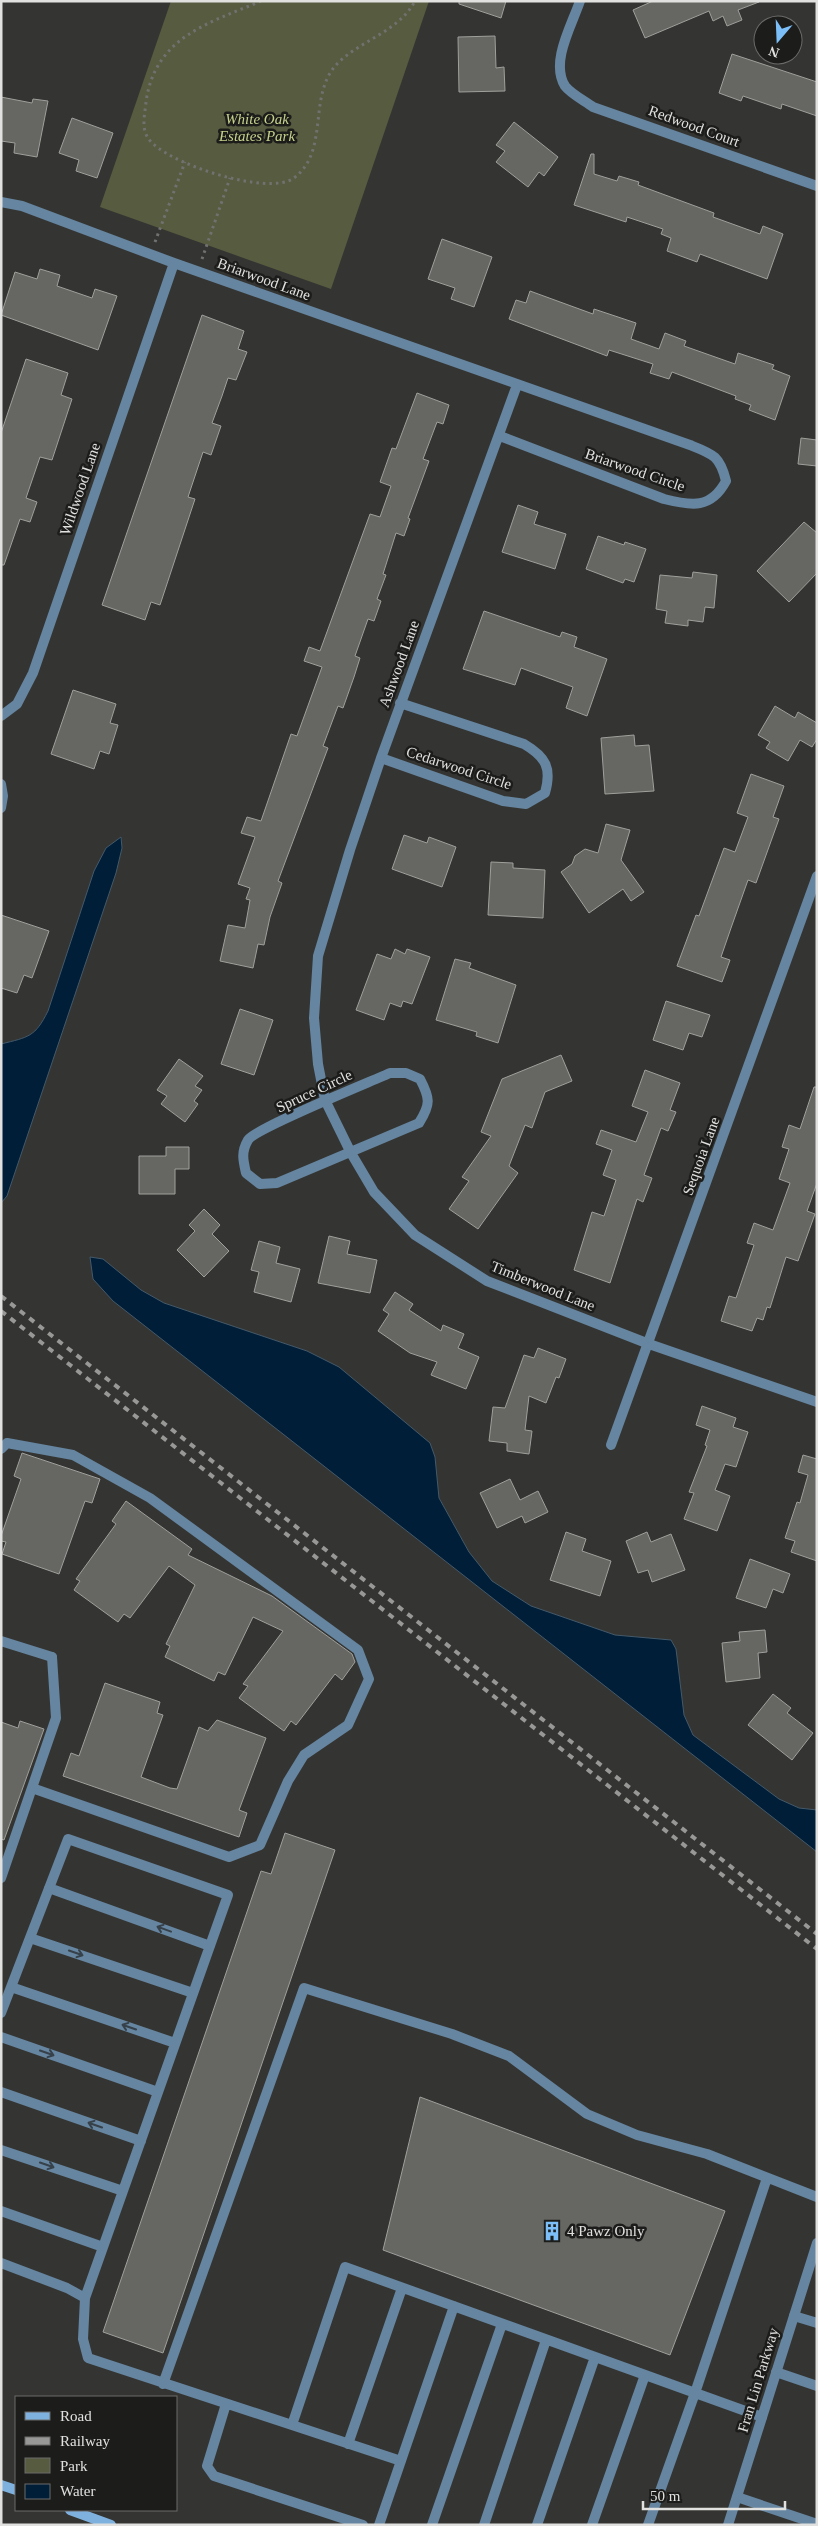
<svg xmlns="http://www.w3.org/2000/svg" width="818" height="2526" viewBox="0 0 818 2526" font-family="'Times New Roman',serif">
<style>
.green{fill:#575b3f}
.water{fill:#001e37;stroke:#44596a}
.building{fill:#666663;stroke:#9f9f9c}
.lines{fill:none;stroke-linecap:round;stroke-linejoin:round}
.path{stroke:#717270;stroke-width:3;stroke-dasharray:2.5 4;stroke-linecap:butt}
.lane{stroke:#6685a0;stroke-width:10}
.street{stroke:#6685a0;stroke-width:10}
.secondary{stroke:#7fb1de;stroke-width:10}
.rail{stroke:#989996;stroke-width:4;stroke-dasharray:6 6;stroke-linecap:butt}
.oneway{stroke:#36414a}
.labels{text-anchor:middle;stroke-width:5;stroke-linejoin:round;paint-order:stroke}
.park-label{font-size:15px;font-style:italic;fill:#c6d18b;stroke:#1c1c1b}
.street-label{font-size:15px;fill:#e1e2e0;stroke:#1c1c1b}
.poi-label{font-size:15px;fill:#e1e2e0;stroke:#1c1c1b;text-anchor:start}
</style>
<rect width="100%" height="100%" fill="#343532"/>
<path class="green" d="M171,1H429L331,289L100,207Z"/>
<path class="water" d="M121,837L122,848L116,873L7,1196L1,1203V1044C29,1037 35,1037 48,1011L94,871L106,848Z
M90,1257L103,1259L141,1290L164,1303L307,1351L339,1367L430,1443L435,1457L439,1498L469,1552L492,1581L531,1606L615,1635L671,1640L676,1649L684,1715L693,1735L779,1799L799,1808L817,1810V1852L113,1301L93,1279Z"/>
<path class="building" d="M459,1H506L501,18L459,4Z
M653,1H759V2L738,10L742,20L727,26L723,16L713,21L709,11L645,38L633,10Z
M495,36L496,68L504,67L505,91L459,92L458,37Z
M732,54L817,82V116L782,104L781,109L743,96L741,101L719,93Z
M1,97L32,103L33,99L48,101L37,157L14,153L15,143L1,141Z
M72,118L113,133L97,178L76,171L79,160L59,153Z
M514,122L558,157L544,176L539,172L528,187L496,162L505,151L496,145Z
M591,154H594V174L617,181L619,176L639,182L638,185L714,213L713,217L760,234L763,226L783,234L767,279L700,254L697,262L667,251L671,238L661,234L663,229L627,217L626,222L574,205Z
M442,239L492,257L474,307L451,299L455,288L428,279Z
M40,269L60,275L57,286L92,298L95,289L117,296L98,350L1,315L15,272L37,279Z
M530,291L593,314L594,309L636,323L631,339L659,349L665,333L686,341L684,346L735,364L738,353L774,365L772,369L790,376L775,420L749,410L751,405L735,399L736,396L672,372L669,379L650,373L653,364L609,350L607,356L509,319L516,300L526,303Z
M202,315L244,331L238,349L247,352L236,380L228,378L222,396L212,423L221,426L211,455L203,452L188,497L195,499L160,605L151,602L145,620L102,605Z
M26,359L68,373L61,395L72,399L52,460L40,457L26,498L37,502L30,522L20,519L4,565H1V433Z
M417,393L449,405L443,424L437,422L423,459L429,461L408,518L410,519L404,536L396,533L383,574L386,575L377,599L381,601L374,621L368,619L355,656L360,658L354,677L343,708L338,706L323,746L328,748L278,881L282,883L270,917L264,945L258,944L253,968L220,961L228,925L245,928L250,900L246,899L250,888L238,884L255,837L241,833L247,817L261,821L291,734L297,736L322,667L304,661L309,647L320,651L370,514L380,517L391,486L380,482L392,448L396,449Z
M801,438L817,440V466L798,464Z
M518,505L538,512L534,524L566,534L555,569L502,552Z
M804,522L817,533V573L789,602L757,571Z
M598,536L624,545L625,542L646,549L634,582L625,579L623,583L586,569Z
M693,572L717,575L714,608L705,607L703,622L688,620V626L665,623L667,611L656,609L660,575L692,578Z
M484,611L560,637L562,632L577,637L574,647L607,659L587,716L566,708L573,687L521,668L515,685L463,669Z
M73,690L116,704L110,723L118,725L109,754L100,751L94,769L51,754Z
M775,706L795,718L798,712L817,723V739L812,747L800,740L788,761L766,748L770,742L758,735Z
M634,735L635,746L649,745L654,791L605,794L601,738Z
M751,774L784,786L773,817L779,819L756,883L748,880L731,928L721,957L730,960L722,982L677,966L696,915L699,916L724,848L735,852L748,817L737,813Z
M606,824L630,830L621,860L644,892L631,901L623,889L589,913L561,872L572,864L575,856L585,849L598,853Z
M404,835L427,843L429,837L456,847L442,887L392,869Z
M491,862L513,863V868L545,870L543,918L488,915Z
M1,915L49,931L32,978L24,975L17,993L1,988Z
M395,949L405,954L407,949L430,957L412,1004L403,1001L401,1007L390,1003L384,1020L356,1010L377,954L391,959Z
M455,959L471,963L469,968L516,985L498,1043L476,1036L477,1032L436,1020Z
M666,1001L710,1015L702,1037L689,1033L683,1050L653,1040Z
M240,1009L273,1020L254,1075L221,1064Z
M561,1055L572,1081L545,1092L532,1128L525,1125L509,1166L518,1173L478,1229L449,1209L469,1181L462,1177L491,1136L481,1132L502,1079Z
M179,1059L203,1076L195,1086L202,1090L194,1101L198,1104L185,1122L161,1104L167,1096L157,1090Z
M645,1070L680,1083L670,1110L676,1112L668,1131L661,1128L644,1175L652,1178L643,1202L637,1199L610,1283L574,1270L592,1212L604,1216L616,1180L603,1175L612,1150L596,1144L601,1130L636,1142L648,1112L632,1106Z
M814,1087H817V1183L807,1211L815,1214L798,1261L786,1257L770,1308L767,1307L763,1320L757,1318L752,1331L721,1321L729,1296L736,1298L754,1245L747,1243L754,1223L773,1230L790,1183L779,1179L789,1149L782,1147L789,1125L800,1129Z
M166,1147H189V1169H175V1194H139V1156H166Z
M204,1209L220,1225L212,1234L229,1251L204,1277L177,1250L195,1231L189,1225Z
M329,1236L350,1241L347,1254L377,1260L370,1293L318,1283Z
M259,1241L280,1247L276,1263L300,1269L291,1302L254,1292L259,1272L251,1270Z
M395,1292L413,1304L409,1310L441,1331L443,1325L464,1334L458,1348L479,1357L466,1389L431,1375L437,1362L410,1353L378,1331L389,1314L383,1310Z
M538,1348L566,1359L559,1378L556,1377L546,1403L529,1396L525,1430L532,1431L529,1454L507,1451V1443L489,1441L493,1407L505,1408L524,1355L534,1358Z
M702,1406L736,1418L733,1427L748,1432L736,1467L725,1464L715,1490L730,1496L717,1531L684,1519L694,1493L689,1492L707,1446L705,1445L710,1430L696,1425Z
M22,1453L100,1479L92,1503L85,1501L59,1574L2,1554L6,1542L1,1541V1536L21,1479L14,1476Z
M803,1455L817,1459V1561L791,1552L795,1541L785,1538L797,1502L800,1503L808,1475L798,1472Z
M510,1479L520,1500L538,1491L548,1512L525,1523L522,1516L497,1528L480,1493Z
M126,1501L192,1549L188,1555L272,1596L352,1654L355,1662L342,1680L335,1674L296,1725L291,1721L284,1731L239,1698L248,1686L243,1684L283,1631L253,1617L225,1675L218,1672L214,1681L165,1657L170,1646L166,1644L195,1585L169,1566L130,1618L124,1614L118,1622L74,1590L80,1581L76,1579L116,1524L112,1521Z
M566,1532L586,1539L582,1551L611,1561L600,1596L550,1580Z
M647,1532L651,1542L671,1534L685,1570L652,1582L648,1570L638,1573L626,1541Z
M750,1559L790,1574L783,1593L773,1589L766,1608L736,1598Z
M765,1630L767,1652L758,1653L760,1678L726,1682L722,1643L740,1641L739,1632Z
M105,1683L160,1702L157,1713L163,1715L141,1777L170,1788L177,1789L199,1727L208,1731L217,1720L266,1738L239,1810L247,1813L239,1837L63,1776L71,1753L79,1756Z
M773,1694L791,1708L787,1713L813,1733L792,1760L748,1725Z
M20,1721L44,1729L4,1840L1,1839V1722L18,1728Z
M285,1833L335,1850L163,2353L103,2332L261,1871L271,1874Z
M420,2097L725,2211L670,2355L383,2250Z"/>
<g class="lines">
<path class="path" d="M261,1C210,23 155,36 146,102C145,114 141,127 148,138C164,163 269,197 294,178C331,150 306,93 339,62C362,40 399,31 415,1
M155,242L185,162
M202,259L230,178"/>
<path class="lane" d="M1,1449L7,1443L73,1455L150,1498L358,1650L369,1679L348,1725L304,1755L288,1781L260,1845L229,1857L32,1788
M1,1878L56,1718L52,1657
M49,1888L210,1946
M30,1938L193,1993
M11,1987L175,2043
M1,2013L68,1839L228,1895L85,2298
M1,2037L158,2092
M1,2092L141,2141
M1,2150L123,2191
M1,2211L103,2247
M1,2263L67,2288L85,2298L83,2339L88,2358L292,2425L345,2267L762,2417
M794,2316L817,2323
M776,2372L817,2386
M163,2384L304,1988L452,2034L509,2056L587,2114L637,2135L707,2154L817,2197
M226,2404L207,2466L214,2476L363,2525
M292,2425L401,2461
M348,2444L402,2288
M737,2497L817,2524
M379,2525L454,2306
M432,2525L502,2324
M484,2525L546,2340
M537,2525L595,2357
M592,2525L645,2375
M648,2525L695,2393L767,2178"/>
<path class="street" d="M580,1C572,25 550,62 565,86C571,94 585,101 593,107L817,186
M1,202L22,206L174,263L690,445C713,454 720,456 726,481C711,509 692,506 664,499L500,436
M517,385L381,758L350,850L318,956L314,1018L318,1064L325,1100L351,1153L374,1192L415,1235L487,1281L649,1344L817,1402
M1,716L17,704L33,673L174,263
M381,758L503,801L526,804L545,793C552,768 546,757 524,744L400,703
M1,784L3,796L1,808
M390,1073H406L420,1079C430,1098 431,1104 419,1123L277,1183L260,1184L246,1173C243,1160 241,1152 248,1140C256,1128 370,1082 390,1073Z
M611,1445L817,876
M1,1641L52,1657
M728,2525L817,2243"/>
<path class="secondary" d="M1,2485L16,2490
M70,2510L111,2525"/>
<path class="rail" d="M1,1296L817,1934
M1,1311L817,1949"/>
</g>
<defs><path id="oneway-shaft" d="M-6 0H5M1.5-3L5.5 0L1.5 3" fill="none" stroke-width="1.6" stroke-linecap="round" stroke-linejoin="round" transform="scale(1.25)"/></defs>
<g class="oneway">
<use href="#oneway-shaft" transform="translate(164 1929) rotate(-160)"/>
<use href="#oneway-shaft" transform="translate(76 1953) rotate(19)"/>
<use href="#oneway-shaft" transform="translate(129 2027) rotate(-161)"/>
<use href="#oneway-shaft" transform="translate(47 2053) rotate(19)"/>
<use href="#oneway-shaft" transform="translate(95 2125) rotate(-161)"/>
<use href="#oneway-shaft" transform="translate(47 2165) rotate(19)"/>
</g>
<defs>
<symbol id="building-bare" viewBox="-9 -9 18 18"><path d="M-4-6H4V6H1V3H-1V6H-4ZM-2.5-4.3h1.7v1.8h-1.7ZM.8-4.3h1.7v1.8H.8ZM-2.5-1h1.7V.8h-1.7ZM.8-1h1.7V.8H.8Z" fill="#7bbef8" stroke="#1c1c1b" stroke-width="2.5" paint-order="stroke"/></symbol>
</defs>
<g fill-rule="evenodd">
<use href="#building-bare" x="538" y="2217" width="28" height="28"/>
</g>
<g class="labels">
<g class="park-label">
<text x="257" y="124">White Oak<tspan x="257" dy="17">Estates Park</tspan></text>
</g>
<g class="street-label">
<text transform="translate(694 126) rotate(20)" y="5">Redwood Court</text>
<text transform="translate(264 279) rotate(20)" y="5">Briarwood Lane</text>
<text transform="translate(635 470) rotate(19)" y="5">Briarwood Circle</text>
<text transform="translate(80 489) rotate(-71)" y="5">Wildwood Lane</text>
<text transform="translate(399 664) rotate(-70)" y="5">Ashwood Lane</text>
<text transform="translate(459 768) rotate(18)" y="5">Cedarwood Circle</text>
<text transform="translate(314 1091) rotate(-25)" y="5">Spruce Circle</text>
<text transform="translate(701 1156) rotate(-70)" y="5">Sequoia Lane</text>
<text transform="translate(543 1286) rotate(22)" y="5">Timberwood Lane</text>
<text transform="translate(758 2380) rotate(-73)" y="5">Fran Lin Parkway</text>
</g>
<g class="poi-label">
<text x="567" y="2236">4 Pawz Only</text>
</g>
</g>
<rect width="818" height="2526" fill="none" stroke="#e1e2e0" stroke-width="5"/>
<rect x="15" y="2396" width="162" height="115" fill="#1c1c1b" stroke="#6b6b6a"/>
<rect x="25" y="2412" width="25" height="8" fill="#7fb1de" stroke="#6b6b6a"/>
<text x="60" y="2421" font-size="15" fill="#e1e2e0">Road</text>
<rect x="25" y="2437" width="25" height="8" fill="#989996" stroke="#6b6b6a"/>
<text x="60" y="2446" font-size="15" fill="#e1e2e0">Railway</text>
<rect x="25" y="2458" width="25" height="15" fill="#575b3f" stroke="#6b6b6a"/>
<text x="60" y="2471" font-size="15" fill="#e1e2e0">Park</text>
<rect x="25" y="2484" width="25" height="15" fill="#001e37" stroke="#6b6b6a"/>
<text x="60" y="2496" font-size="15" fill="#e1e2e0">Water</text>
<g transform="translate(778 40) rotate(199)"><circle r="24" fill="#1c1c1b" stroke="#6b6b6a"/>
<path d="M0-4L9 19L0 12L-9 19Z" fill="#7bbef8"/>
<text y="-8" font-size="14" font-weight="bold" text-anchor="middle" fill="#e1e2e0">N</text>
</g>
<path d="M643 2501v8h142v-8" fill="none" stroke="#e1e2e0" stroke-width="2.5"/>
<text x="650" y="2501" font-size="15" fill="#e1e2e0" stroke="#1c1c1b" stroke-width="4" paint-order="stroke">50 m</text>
</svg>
